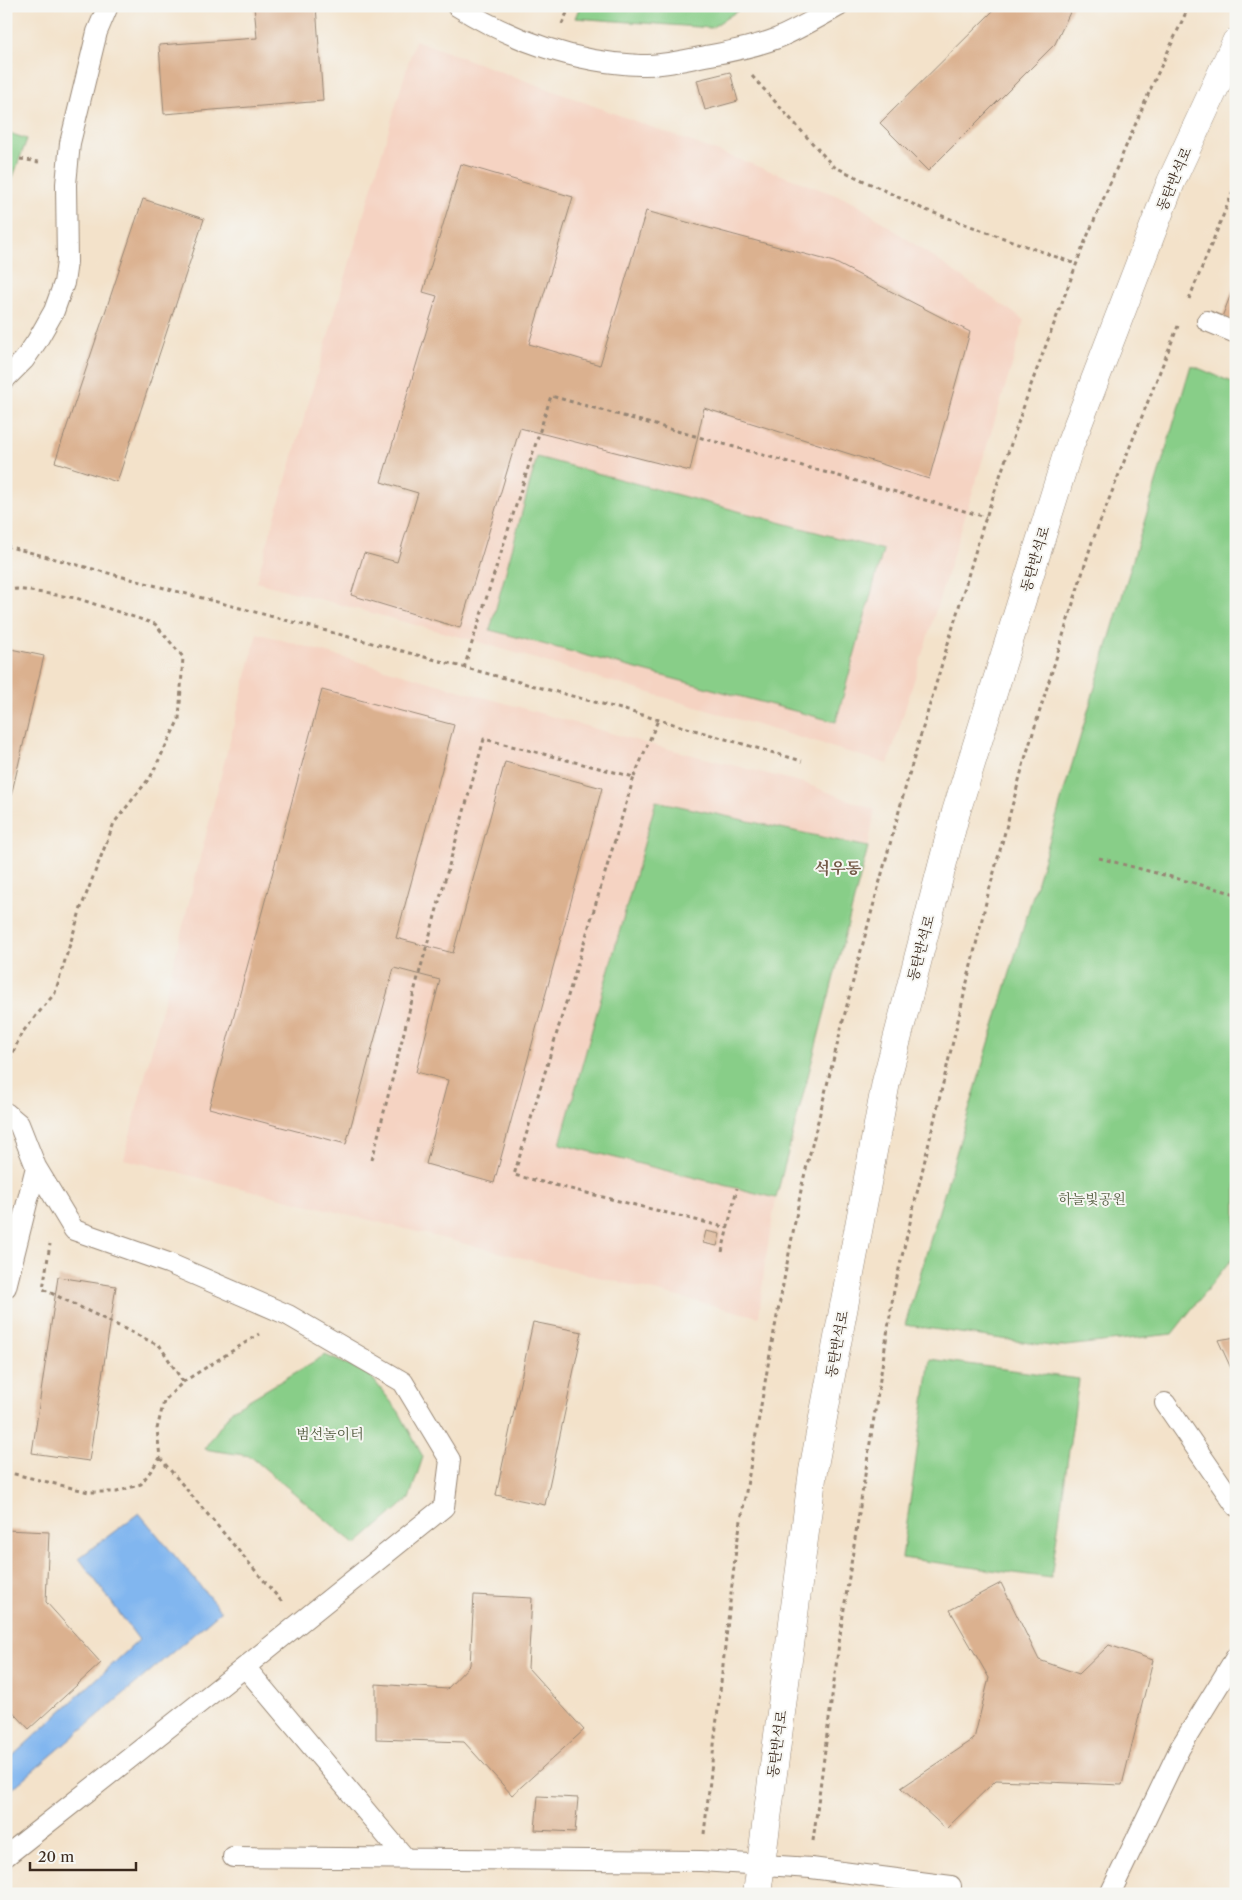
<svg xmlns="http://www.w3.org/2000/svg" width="1242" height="1900" viewBox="0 0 1242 1900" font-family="'Libre Caslon Text','Noto Serif KR',serif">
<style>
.built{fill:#f5d3c2}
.green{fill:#88ce88;stroke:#627c53}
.water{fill:#81b6ef;stroke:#5e7086}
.building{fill:#dbb18f}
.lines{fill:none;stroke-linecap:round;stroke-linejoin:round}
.service-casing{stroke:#978674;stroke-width:22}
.tertiary-casing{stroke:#978674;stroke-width:29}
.path{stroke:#978674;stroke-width:3;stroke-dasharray:4 4;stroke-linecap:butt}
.service{stroke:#fff;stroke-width:20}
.tertiary{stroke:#fff;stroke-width:28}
.labels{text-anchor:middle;stroke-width:4;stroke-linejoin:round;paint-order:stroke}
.street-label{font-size:14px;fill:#3b2a1e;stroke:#f6f6f2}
.park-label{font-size:14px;fill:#525b3e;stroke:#f6f6f2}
.quarter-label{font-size:16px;font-weight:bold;fill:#735946;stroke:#f6f6f2}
</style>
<rect width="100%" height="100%" fill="#f6f6f2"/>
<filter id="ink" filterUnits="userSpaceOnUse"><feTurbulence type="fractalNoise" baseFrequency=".02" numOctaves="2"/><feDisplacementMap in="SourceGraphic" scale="10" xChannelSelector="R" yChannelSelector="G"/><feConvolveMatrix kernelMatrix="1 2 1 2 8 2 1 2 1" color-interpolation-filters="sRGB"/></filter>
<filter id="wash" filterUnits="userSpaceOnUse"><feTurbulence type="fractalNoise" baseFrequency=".0096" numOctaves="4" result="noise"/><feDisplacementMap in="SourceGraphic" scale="20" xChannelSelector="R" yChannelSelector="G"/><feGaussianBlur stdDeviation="1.12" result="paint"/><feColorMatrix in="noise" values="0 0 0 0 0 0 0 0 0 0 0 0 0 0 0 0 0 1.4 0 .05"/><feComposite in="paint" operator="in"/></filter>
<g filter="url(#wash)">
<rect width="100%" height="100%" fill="#f3e2ca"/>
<path class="built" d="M415,40L852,201L1024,320L1013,362L888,764L472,640L256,582Z
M257,633L649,744L804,783L875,810L868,847L776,1198L765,1263L759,1317L124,1159Z"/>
<path class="green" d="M580,6H745L711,28L575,18Z
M6,132L27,139L6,196Z
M1191,365L1236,384V1253L1172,1334L1057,1347L905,1325Z
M537,457L883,550L836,722L490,630Z
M656,801L868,847L776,1198L560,1144Z
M325,1355L369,1374L399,1412L423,1457L409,1499L356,1545L250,1456L204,1449L232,1410Z
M930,1359L1079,1379L1051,1578L902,1558Z"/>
<path class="water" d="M139,1513L221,1611L6,1794V1762L139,1640L79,1558Z"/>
<g id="blocks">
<path class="building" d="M254,6H316L323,101L164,114L159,45L257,38Z
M998,6H1073L1055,44L928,171L880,123Z
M730,72L738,101L705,110L697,80Z
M461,164L573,197L529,344L600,365L646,211L834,262L970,332L929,479L704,408L690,471L520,428L460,628L351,595L364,553L397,562L418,493L381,482L437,296L423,292Z
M143,199L204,219L117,482L55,462Z
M1234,286H1236V322L1222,317Z
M6,648L44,656L7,813H6Z
M322,690L454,725L396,938L453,953L505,762L602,788L494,1183L426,1164L448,1080L416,1072L440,980L394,968L346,1144L209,1108Z
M706,1231L720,1234L717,1246L703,1243Z
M58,1277L116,1286L89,1461L32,1453Z
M533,1322L582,1332L545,1505L496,1495Z
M1236,1337V1379L1218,1340Z
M6,1530L49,1532L46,1602L101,1663L29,1729L6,1704Z
M1001,1583L1039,1660L1079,1674L1109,1645L1153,1660L1122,1785L996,1780L946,1829L901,1788L974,1739L989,1678L950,1610Z
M474,1595L532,1598L528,1668L584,1730L512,1795L464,1742L376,1739V1684L447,1689L470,1665Z
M538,1796L578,1798L575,1832L535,1830Z"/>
</g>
</g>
<g filter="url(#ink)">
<use href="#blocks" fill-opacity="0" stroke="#978674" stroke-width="1"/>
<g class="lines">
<defs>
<path id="service" d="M457,6C511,40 576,63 640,65C663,66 688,59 711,55C733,51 757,46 778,38C799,29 819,17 839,6
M1207,321L1236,333
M6,378L24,360L37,341L54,311L64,283L67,262L66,184L70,143L97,32L108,6
M6,1113L19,1124L36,1167L74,1230L168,1263L288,1315L403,1382L450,1460L444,1507L245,1667L6,1856
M6,1287L36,1167
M1165,1403L1236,1506
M245,1667L406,1859
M233,1857L701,1861L811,1868L951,1886
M1110,1894L1180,1748L1236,1657"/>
<path id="tertiary" d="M757,1894L813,1471L886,1082L956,812L1070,445L1171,182L1236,42"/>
</defs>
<use href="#service" class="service-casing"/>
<use href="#tertiary" class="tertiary-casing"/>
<path class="path" d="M562,24L570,6
M752,76L833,166L923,209L1076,264
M20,159L39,162
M1189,299L1236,184
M6,546L621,709L802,761
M6,590L17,589L76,598L155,624L183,657L179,719L151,776L114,823L81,908L55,993L21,1034L6,1069
M464,668L551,396L986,517
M634,777L658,720
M1099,858L1236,894
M372,1160L414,992L484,739L634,777L514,1175L728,1228
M722,1252L737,1188
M183,1382L259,1334
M160,1458L282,1602
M6,1472L89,1492H117L141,1484L160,1458L157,1429L164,1401L183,1382L160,1346L43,1289L50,1244
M704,1834L736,1549L771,1348L802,1185L856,969L908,778L982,529L1031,385L1084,244L1151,88L1189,6
M813,1841L841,1628L894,1290L987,898L1024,762L1092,542L1178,326"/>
<use href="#service" class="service"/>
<use href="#tertiary" class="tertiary"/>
</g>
</g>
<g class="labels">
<g class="street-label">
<text transform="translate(1174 179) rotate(-67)" y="5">동탄반석로</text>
<text transform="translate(1035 559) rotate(-73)" y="5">동탄반석로</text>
<text transform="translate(921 948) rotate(-75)" y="5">동탄반석로</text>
<text transform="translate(837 1344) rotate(-79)" y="5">동탄반석로</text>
<text transform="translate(777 1744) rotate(-82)" y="5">동탄반석로</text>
</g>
<g class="park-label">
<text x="1092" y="1204">하늘빛공원</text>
<text x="330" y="1439">범선놀이터</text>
</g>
<g class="quarter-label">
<text x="838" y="874">석우동</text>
</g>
</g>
<rect width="1242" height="1900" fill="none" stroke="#f6f6f2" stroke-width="25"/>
<path d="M30 1862v8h106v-8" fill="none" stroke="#3b2a1e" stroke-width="2.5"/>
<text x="38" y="1862" font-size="15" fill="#3b2a1e" stroke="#f6f6f2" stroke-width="4" paint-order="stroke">20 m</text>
</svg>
